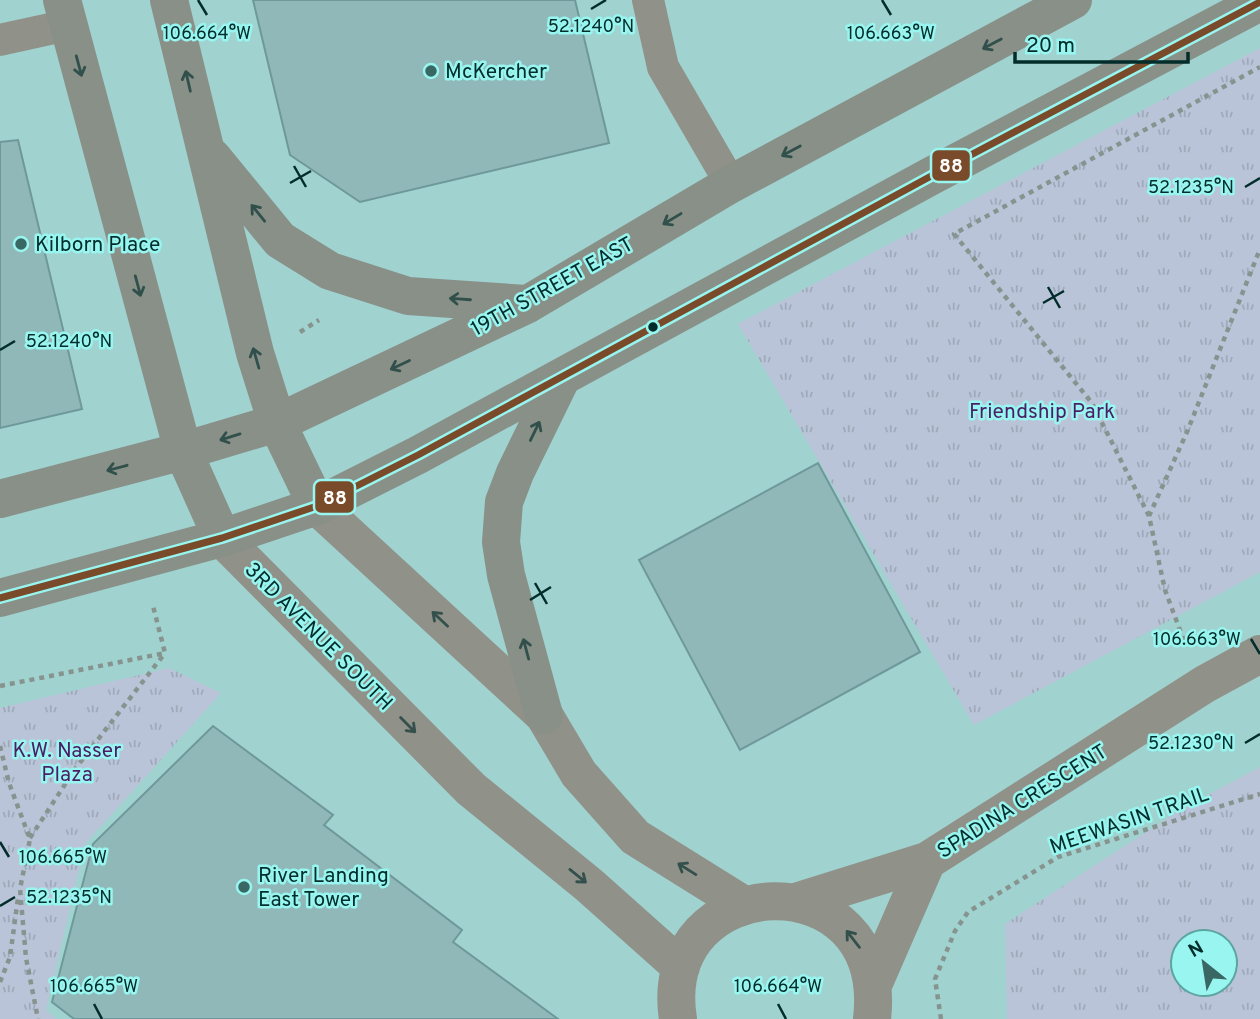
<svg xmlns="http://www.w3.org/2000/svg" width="1260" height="1019" viewBox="0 0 1260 1019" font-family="Overpass,sans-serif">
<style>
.grass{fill:url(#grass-tufts);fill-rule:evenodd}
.building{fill:#90b8b9;stroke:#6e989a;stroke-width:2}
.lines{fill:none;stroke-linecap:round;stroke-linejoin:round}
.path{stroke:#87938e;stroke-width:4.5;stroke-dasharray:5 5;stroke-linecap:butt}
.service{stroke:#909189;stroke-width:32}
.tertiary{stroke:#909189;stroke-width:38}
.secondary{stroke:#889088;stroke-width:38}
.bus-1-casing{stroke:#98f5ef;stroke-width:12}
.bus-1{stroke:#7a4b2a;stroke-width:7}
.oneway{stroke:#31504c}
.oneway2{stroke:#34504c}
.ticks{fill:none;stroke:#022d2b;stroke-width:2.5}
.poi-dot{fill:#396764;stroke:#98f5ef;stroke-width:2.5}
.bus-dot{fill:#022d2b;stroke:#98f5ef;stroke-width:2.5}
.labels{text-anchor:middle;stroke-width:5;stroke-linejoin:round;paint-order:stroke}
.poi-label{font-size:21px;fill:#022d2b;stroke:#98f5ef;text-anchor:start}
.street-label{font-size:21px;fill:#022d2b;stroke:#98f5ef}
.park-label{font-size:21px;fill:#4a1d64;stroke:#98f5ef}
.ticks-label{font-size:18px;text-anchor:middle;fill:#022d2b;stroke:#98f5ef;stroke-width:5;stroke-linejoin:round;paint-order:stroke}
.line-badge{stroke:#98f5ef;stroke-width:2.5}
.badge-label{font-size:19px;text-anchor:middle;font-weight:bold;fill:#fff}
</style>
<defs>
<pattern id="grass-tufts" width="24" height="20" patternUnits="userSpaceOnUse" patternTransform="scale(1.75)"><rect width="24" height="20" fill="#bac4d8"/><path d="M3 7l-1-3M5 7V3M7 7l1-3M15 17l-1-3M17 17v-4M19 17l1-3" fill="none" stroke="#9ea9ba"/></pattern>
</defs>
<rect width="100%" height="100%" fill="#a0d2cf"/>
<path class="grass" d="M1260,48V572L974,725L738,324Z
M169,668L221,693L85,844L46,1010L56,1019H0V708Z
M1260,767V1019H1007L1005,924L1180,810ZM1183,942H1225V984H1183Z"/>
<path class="building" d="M253,0H575L609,143L360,202L290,155Z
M18,140L82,409L0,428V142Z
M818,463L920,652L740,750L639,560Z
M213,726L333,815L324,825L462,930L453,942L558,1019H74L52,1002L93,844Z"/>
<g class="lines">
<path class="path" d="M300,332L319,320
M1149,516L1092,403L954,234L1260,67
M1184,641L1165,590L1149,516L1187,432L1260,249
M0,686L165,653L153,606
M0,746L9,783L30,839L20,889L26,958L38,1019
M30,838L75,769L165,653
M0,982L10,957L18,898
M941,1019L935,979L955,931L968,912L1058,857L1260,794"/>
<path class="service" d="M648,0L663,67L731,184
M0,40L68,25"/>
<path class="tertiary" d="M317,506L544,715L579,774L635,837L744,905
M222,538L471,789L589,885L681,967
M796,902L927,861L1205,684L1260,654
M873,985L927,861
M678,1019C654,868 891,856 872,1019"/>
<path class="secondary" d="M62,0L183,451L222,538
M169,0L255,353L277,423L317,506
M212,157L280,240L330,271L408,296L526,304
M0,499L183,451L277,423L528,304L731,184L1073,0
M0,598L222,538L317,506L418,455L933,175L1260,2
M544,715L506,575L501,542L504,502L515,473L562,377"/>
<defs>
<path id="bus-1" d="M0,598L222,538L317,506L418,455L933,175L1260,2"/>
</defs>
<use href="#bus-1" class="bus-1-casing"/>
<use href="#bus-1" class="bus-1"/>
</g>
<defs><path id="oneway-shaft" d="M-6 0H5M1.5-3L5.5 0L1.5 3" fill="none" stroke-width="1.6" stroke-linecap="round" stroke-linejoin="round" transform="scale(1.75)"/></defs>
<g class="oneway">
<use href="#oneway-shaft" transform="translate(992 44) rotate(152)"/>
<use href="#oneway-shaft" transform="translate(79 66) rotate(75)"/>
<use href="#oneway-shaft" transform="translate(188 81) rotate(-103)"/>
<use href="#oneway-shaft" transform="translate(791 151) rotate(152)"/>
<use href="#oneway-shaft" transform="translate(258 213) rotate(-129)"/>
<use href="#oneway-shaft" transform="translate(672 219) rotate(149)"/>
<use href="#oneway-shaft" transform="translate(138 286) rotate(75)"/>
<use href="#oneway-shaft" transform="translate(460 299) rotate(-176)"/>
<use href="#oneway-shaft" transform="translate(256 358) rotate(-106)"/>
<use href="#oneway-shaft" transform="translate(400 365) rotate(155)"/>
<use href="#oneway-shaft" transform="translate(535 431) rotate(-64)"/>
<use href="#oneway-shaft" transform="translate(230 437) rotate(163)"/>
<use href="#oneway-shaft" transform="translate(117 468) rotate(165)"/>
<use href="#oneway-shaft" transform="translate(526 649) rotate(-105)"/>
</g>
<g class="oneway2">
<use href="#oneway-shaft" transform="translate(440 619) rotate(-137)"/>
<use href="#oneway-shaft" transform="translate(408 725) rotate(45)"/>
<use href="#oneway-shaft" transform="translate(687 869) rotate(-148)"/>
<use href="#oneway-shaft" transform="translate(578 876) rotate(39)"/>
<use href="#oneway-shaft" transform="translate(853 939) rotate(-128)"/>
</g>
<path class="ticks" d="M198,0L207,15M882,0L891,15M591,9L606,0M294,166L306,187M290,183L311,171M1245,187L1260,178M1048,287L1060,308M1043,303L1064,291M0,350L15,341M535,583L547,604M530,600L551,587M1251,639L1260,654M1245,743L1260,734M0,842L9,857M0,906L15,897M94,1004L102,1019M778,1004L786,1019"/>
<g class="poi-dot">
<circle cx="431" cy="71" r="7"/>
<circle cx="21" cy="244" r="7"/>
<circle cx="244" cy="887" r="7"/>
</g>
<circle class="bus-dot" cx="653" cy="327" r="6"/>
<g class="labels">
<g class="poi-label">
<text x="445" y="78">McKercher</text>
<text x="35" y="251">Kilborn Place</text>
<text x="258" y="882">River Landing<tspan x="258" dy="24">East Tower</tspan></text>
</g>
<g class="street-label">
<text transform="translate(552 286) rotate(-29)" y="7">19TH STREET EAST</text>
<text transform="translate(319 636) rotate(45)" y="7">3RD AVENUE SOUTH</text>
<text transform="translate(1022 801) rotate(-32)" y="7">SPADINA CRESCENT</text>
<text transform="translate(1129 820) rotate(-19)" y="7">MEEWASIN TRAIL</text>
</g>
<g class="park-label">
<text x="1042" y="418">Friendship Park</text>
<text x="67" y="757">K.W. Nasser<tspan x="67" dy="24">Plaza</tspan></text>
</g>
</g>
<g class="ticks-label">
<text x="591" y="32">52.1240°N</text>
<text x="207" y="39">106.664°W</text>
<text x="891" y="39">106.663°W</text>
<text x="1191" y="193">52.1235°N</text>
<text x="69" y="347">52.1240°N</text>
<text x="1197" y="645">106.663°W</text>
<text x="1191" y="749">52.1230°N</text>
<text x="63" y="863">106.665°W</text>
<text x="69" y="903">52.1235°N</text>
<text x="94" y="992">106.665°W</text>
<text x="778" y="992">106.664°W</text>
</g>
<g class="line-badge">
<rect x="931" y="149" width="40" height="33" rx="7" fill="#7a4b2a"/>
<rect x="314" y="480" width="41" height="34" rx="7" fill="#7a4b2a"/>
</g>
<g class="badge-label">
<text x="951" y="172">88</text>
<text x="335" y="504">88</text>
</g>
<g transform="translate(1204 963) rotate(330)"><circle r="33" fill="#98f5ef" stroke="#5ca5a1" stroke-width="2"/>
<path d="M0-5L12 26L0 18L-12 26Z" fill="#396764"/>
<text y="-10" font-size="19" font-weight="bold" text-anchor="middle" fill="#022d2b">N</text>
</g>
<path d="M1015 52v10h173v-10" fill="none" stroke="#022d2b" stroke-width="3.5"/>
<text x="1026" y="52" font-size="21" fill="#022d2b" stroke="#98f5ef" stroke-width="5" paint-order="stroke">20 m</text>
</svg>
